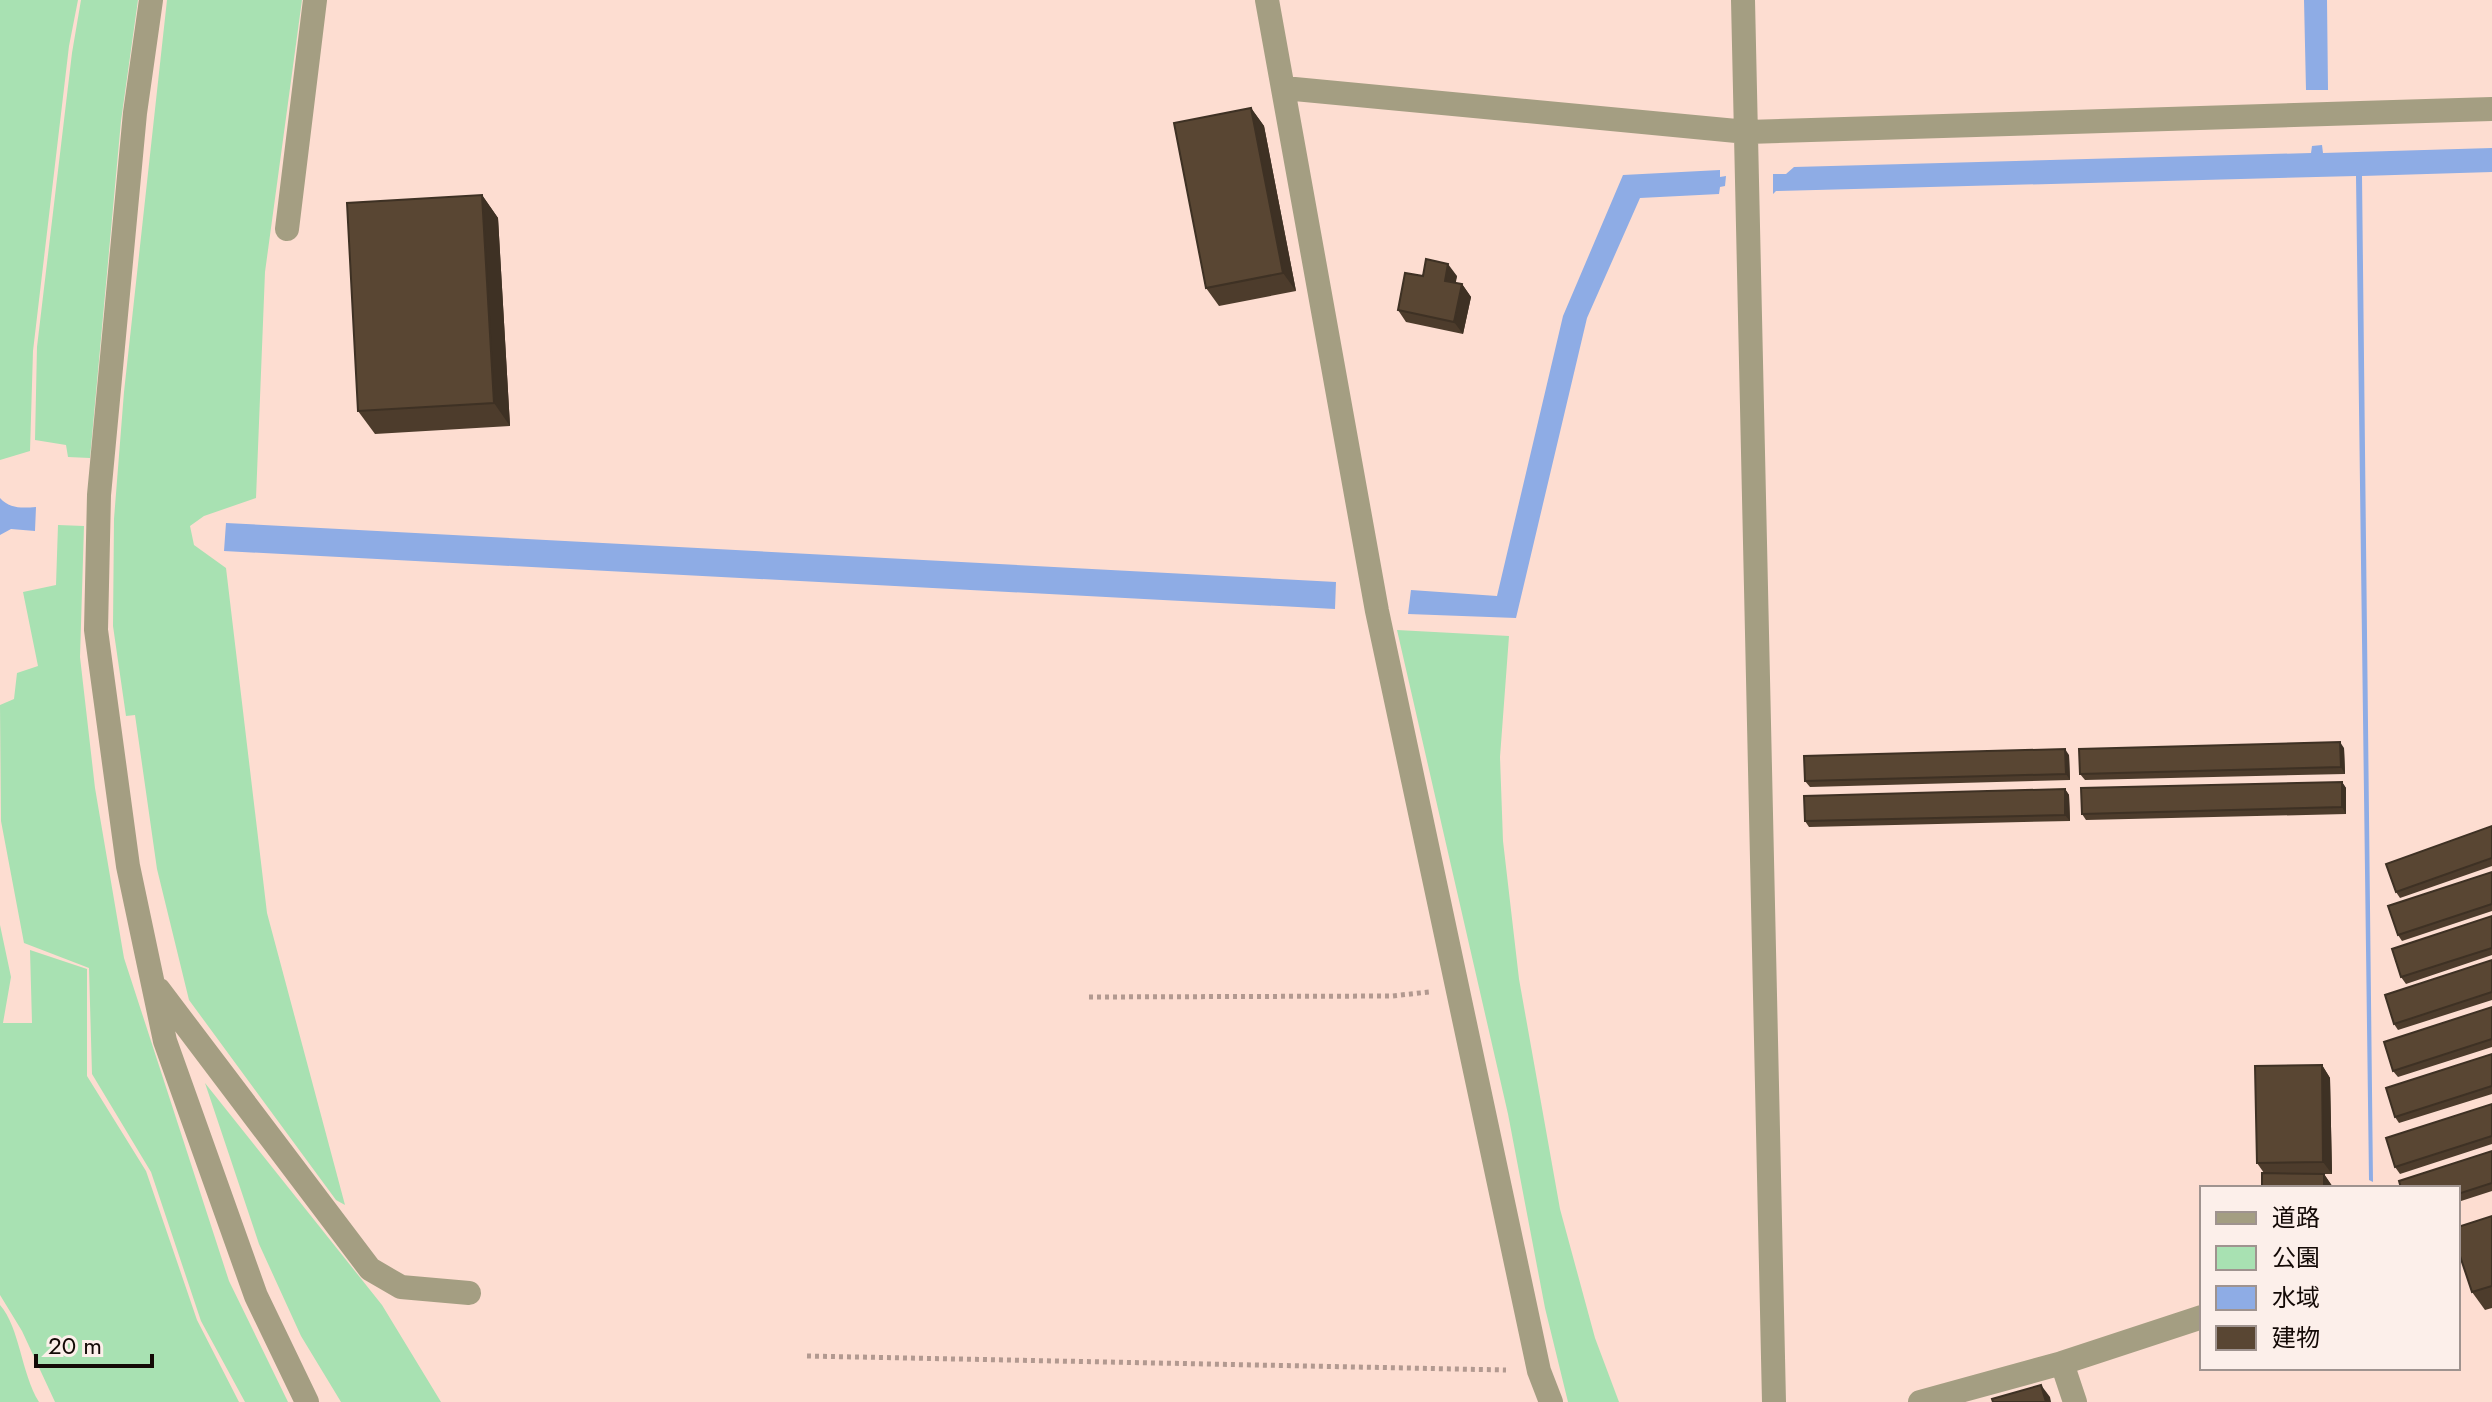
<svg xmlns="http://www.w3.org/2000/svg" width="2492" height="1402" viewBox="0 0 2492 1402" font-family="Jost,'Noto Sans JP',sans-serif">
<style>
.green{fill:#a8e1b2}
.water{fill:#8eace5}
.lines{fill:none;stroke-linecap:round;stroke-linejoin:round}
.path{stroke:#b29990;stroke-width:5;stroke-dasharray:4 4;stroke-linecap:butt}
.minor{stroke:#a49e82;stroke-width:24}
.wall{fill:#4d3c2c}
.shaded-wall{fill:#3e3124}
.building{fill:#594633;stroke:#3e3124;stroke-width:2}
</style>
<rect width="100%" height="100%" fill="#fdddd1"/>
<path class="green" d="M0,0H78L69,46L33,351L30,451L0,460Z
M81,0H138L121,121L90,458L68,457L66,445L35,440L37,347L72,53Z
M167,0H302L265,272L256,498L204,516L190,526L194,545L226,568L267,913L345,1205L336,1200L189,1000L157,869L135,715L126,716L113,626L114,519L124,392Z
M58,525L84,526L80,657L95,788L124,958L229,1281L288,1402H245L201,1321L151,1172L92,1074L89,968L24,943L1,821L0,705L14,699L17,673L38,666L23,592L56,585Z
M1397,630L1509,636L1500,757L1503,841L1519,979L1560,1209L1595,1338L1619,1402H1568L1545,1308L1508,1114Z
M0,925L11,977L3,1023H32L30,950L87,969V1076L146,1171L197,1320L239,1402H55L22,1331L0,1295Z
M205,1083L382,1305L441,1402H341L301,1336L259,1244Z
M0,1305C20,1328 21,1373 39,1402H0Z"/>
<path class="water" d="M2304,0H2327L2328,90H2306Z
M2322,145L2323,153L2492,148V172L2362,176L2373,1182L2369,1180L2356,176L1776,191L1773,194V174H1786L1794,167L2311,153L2312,146Z
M1720,170V177L1726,176L1725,186L1720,187L1719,194L1640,198L1587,318L1516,618L1408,614L1411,590L1497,596L1563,316L1623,175Z
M0,498C10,509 22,508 36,507L35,531L11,529L0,535Z
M226,523L1336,582L1335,609L224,551Z"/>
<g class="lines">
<path class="path" d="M1089,997L1392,996L1429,992
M807,1356L1506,1370"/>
<path class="minor" d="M151,0L135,113L99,495L96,630L128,866L165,1041L256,1296L307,1402
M1267,0L1377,611L1539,1371L1551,1402
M1743,0L1774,1402
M1284,88L1747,132L2492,109
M287,229L315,0
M159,990L370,1269L401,1287L469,1293
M2062,1363L2075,1402
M1920,1402L2062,1363L2202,1317"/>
</g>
<path class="wall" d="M1251,108L1264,126L1296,291L1219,306L1206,288Z
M482,195L498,218L510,426L375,434L358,411Z
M1457,276L1455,283L1462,284L1471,297L1463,334L1406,322L1398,310Z
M2344,748L2345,774L2085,780L2080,774Z
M2069,755L2070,780L1810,787L1805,781Z
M2342,782L2346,788V814L2086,820L2082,814Z
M2065,789L2069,795L2070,821L1809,827L1805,821Z
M2492,826V866L2400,898L2396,892Z
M2492,872V911L2402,941L2398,935Z
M2492,916V955L2406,984L2401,977Z
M2492,960V1000L2398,1030L2394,1024Z
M2492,1007V1047L2398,1077L2393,1071Z
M2492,1054V1094L2399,1123L2395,1117Z
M2322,1065L2330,1078L2332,1174H2324L2333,1188H2262L2264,1173L2257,1163Z
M2492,1104V1144L2400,1174L2395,1167Z
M2492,1151V1191L2458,1202V1188Z
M2492,1216V1308L2485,1310L2472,1292Z"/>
<path class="shaded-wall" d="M1251,108L1264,126L1296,291L1283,273Z
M482,195L498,218L510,426L494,403Z
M1448,264L1457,276L1454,293L1445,281Z
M1462,284L1471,297L1463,334L1454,322Z
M2340,742L2344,748L2345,774L2341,767Z
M2065,749L2069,755L2070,780L2066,774Z
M2342,782L2346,788V814L2342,807Z
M2065,789L2069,795L2070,821L2065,815Z
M2322,1065L2330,1078L2332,1174L2323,1162Z
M2324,1174L2333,1187V1188H2324Z
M2041,1385L2050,1397L2051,1402H2046Z"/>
<path class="building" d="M1251,108L1283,273L1206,288L1174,123Z
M482,195L494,403L358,411L347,203Z
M1426,259L1448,264L1445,281L1462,284L1454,322L1398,310L1405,273L1423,276Z
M2340,742L2341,767L2080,774L2079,749Z
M2065,749L2066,774L1805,781L1804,756Z
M2342,782V807L2082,814L2081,788Z
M2065,789V815L1805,821L1804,796Z
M2492,826V858L2396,892L2386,864Z
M2492,872V904L2398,935L2388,906Z
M2492,916V948L2401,977L2392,949Z
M2492,960V992L2394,1024L2385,995Z
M2492,1007V1039L2393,1071L2384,1042Z
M2492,1054V1086L2395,1117L2386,1088Z
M2322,1065L2323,1162L2257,1163L2255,1066Z
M2492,1104V1136L2395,1167L2386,1138Z
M2492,1151V1183L2458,1194V1188H2401L2399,1181Z
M2262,1173L2324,1174V1188H2262Z
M2492,1216V1286L2472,1292L2458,1250V1227Z
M2041,1385L2046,1402H1993L1992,1399Z"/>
<rect x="2200" y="1186" width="260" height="184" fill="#fcefea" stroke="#9f938f" stroke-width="2"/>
<rect x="2216" y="1212" width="40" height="12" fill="#a49e82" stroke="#9f938f" stroke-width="2"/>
<text x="2272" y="1226" font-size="24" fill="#130906">道路</text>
<rect x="2216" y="1246" width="40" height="24" fill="#a8e1b2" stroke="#9f938f" stroke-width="2"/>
<text x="2272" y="1266" font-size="24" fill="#130906">公園</text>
<rect x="2216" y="1286" width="40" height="24" fill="#8eace5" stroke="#9f938f" stroke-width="2"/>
<text x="2272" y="1306" font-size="24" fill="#130906">水域</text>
<rect x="2216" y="1326" width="40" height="24" fill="#594633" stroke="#9f938f" stroke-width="2"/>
<text x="2272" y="1346" font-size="24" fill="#130906">建物</text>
<path d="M36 1354v12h116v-12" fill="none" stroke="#130906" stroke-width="4"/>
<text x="48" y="1354" font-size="24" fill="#130906" stroke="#fcefea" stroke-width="6" paint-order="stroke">20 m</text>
</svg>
